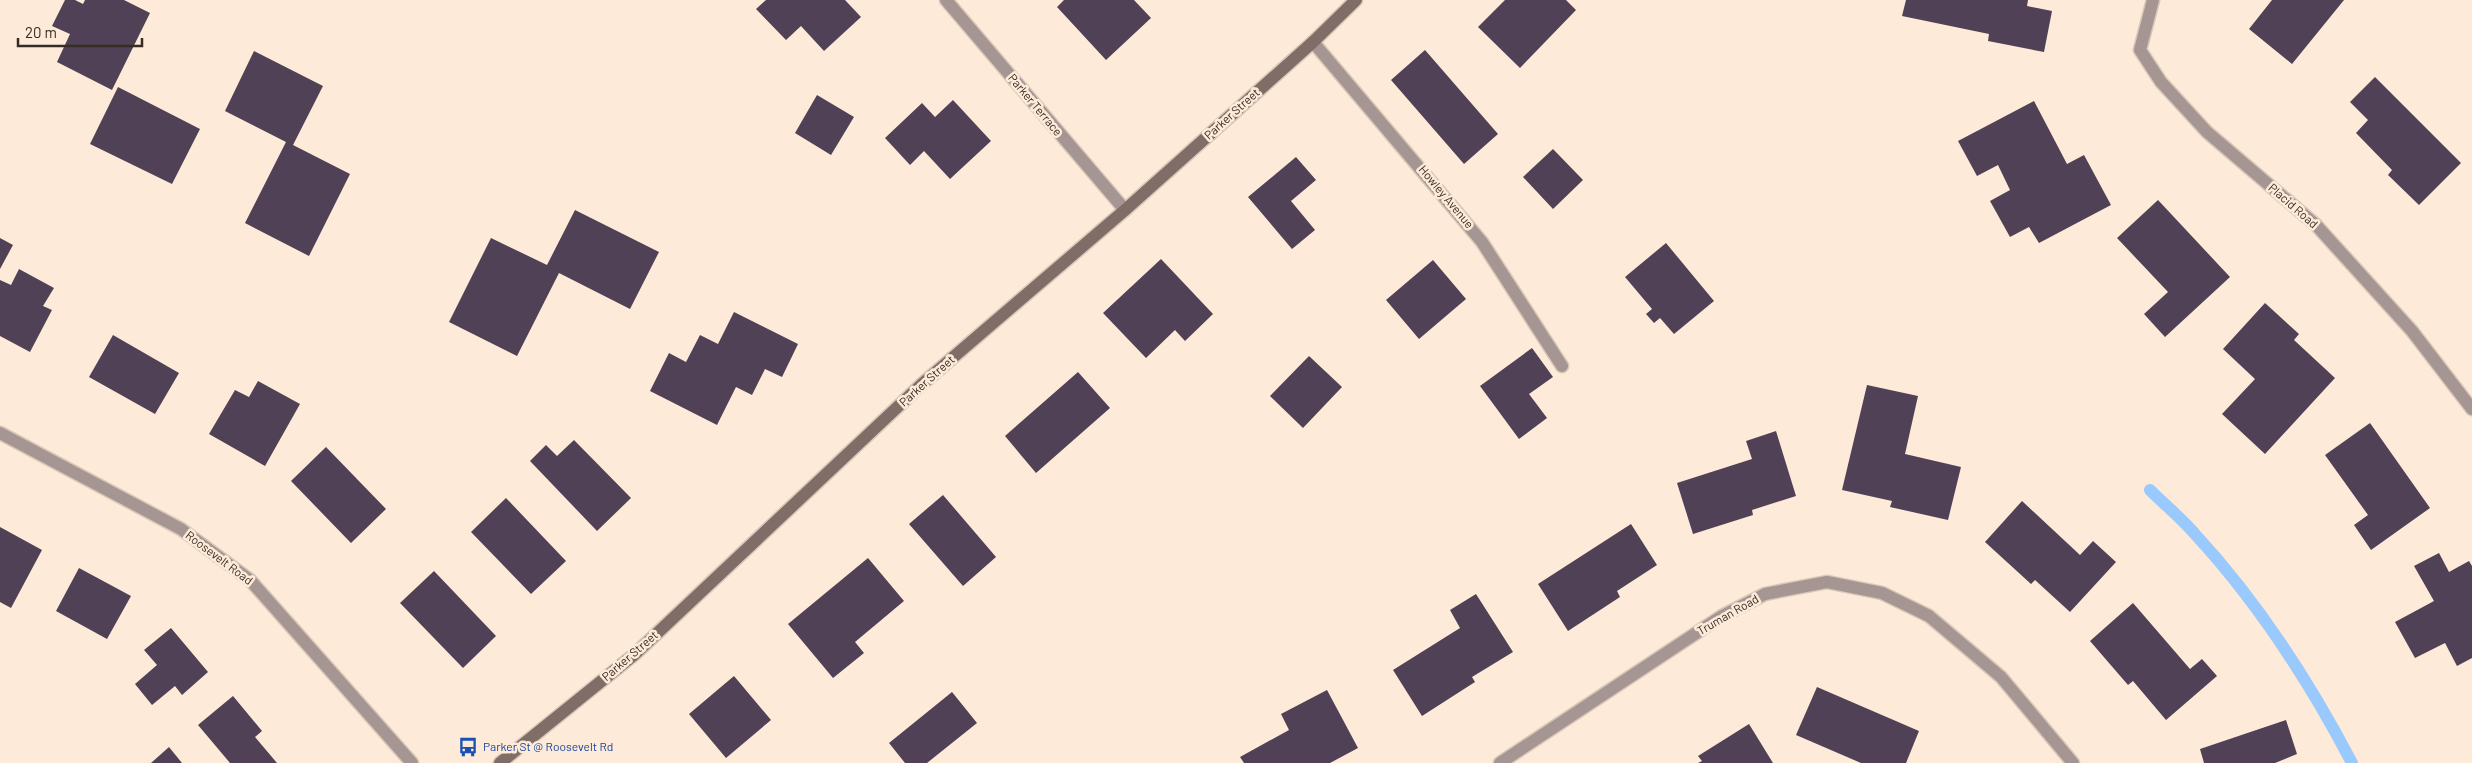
<svg xmlns="http://www.w3.org/2000/svg" width="2472" height="763" viewBox="0 0 2472 763" font-family="Barlow,sans-serif">
<style>
.lines{fill:none;stroke-linecap:round;stroke-linejoin:round}
.stream{stroke:#99c9fd;stroke-width:12}
.building{fill:#504157}
.minor-casing{stroke:#d9c8b8;stroke-width:15}
.tertiary-casing{stroke:#d9c8b8;stroke-width:15}
.secondary-casing{stroke:#d9c8b8;stroke-width:15}
.minor{stroke:#a59693;stroke-width:12}
.tertiary{stroke:#a59693;stroke-width:12}
.secondary{stroke:#816d68;stroke-width:12}
.labels{text-anchor:middle;stroke-width:5;stroke-linejoin:round;paint-order:stroke}
.street-label{font-size:12px;fill:#352c24;stroke:#fdead8}
.transit-label{font-size:12px;fill:#164399;stroke:#fdead8;text-anchor:start}
</style>
<rect width="100%" height="100%" fill="#fdead8"/>
<g class="lines">
<path class="stream" d="M2150,490C2165,505 2181,518 2194,533C2257,601 2309,681 2352,763"/>
</g>
<path class="building" d="M65,0H75L83,4L85,0H124L150,13L112,90L57,62L70,34L52,26Z
M766,0H845L861,17L824,51L801,26L786,40L756,9Z
M1064,0H1134L1151,18L1106,60L1057,7Z
M1505,0H1566L1576,10L1520,68L1478,27Z
M1906,0H2028L2027,6L2052,11L2044,52L1988,41L1989,34L1902,16Z
M2272,0H2344L2292,64L2249,29Z
M1425,50L1498,134L1464,164L1391,80Z
M254,51L323,86L293,145L350,174L309,256L245,223L286,142L225,111Z
M2375,77L2461,163L2419,205L2388,175L2392,170L2356,133L2368,120L2350,102Z
M118,87L200,129L172,184L90,144Z
M817,95L854,117L831,155L795,133Z
M953,100L991,141L950,179L924,151L910,165L885,138L922,103L935,117Z
M2034,101L2067,164L2084,155L2111,205L2039,243L2029,227L2010,237L1990,201L2010,190L1998,165L1977,176L1958,141Z
M1553,149L1583,180L1553,209L1523,177Z
M1296,157L1316,180L1291,201L1315,230L1292,249L1248,197Z
M2158,200L2230,277L2165,337L2144,314L2168,292L2117,238Z
M575,210L659,252L630,309L559,273L517,356L449,322L491,238L547,265Z
M0,238L13,245L0,269Z
M1666,243L1714,301L1674,334L1660,318L1654,323L1646,314L1652,309L1625,277Z
M1161,259L1213,314L1185,341L1175,330L1146,358L1103,313Z
M1433,260L1466,299L1419,339L1386,300Z
M19,269L54,288L43,306L52,310L30,352L0,336V280L11,285Z
M2265,303L2299,334L2294,340L2335,378L2265,454L2222,414L2255,379L2223,349Z
M734,312L798,344L782,377L765,369L752,395L736,387L717,425L650,391L669,353L686,362L700,335L718,344Z
M113,335L179,373L155,414L89,377Z
M1532,348L1553,377L1529,394L1547,418L1519,439L1480,386Z
M1309,356L1342,387L1303,428L1270,396Z
M1078,372L1110,408L1036,473L1005,436Z
M258,381L300,404L265,466L209,434L235,390L249,397Z
M1867,385L1918,396L1905,454L1961,467L1948,520L1890,507L1892,501L1842,490Z
M2370,423L2430,508L2371,550L2354,525L2368,515L2325,455Z
M1776,431L1796,496L1752,510L1753,515L1693,534L1677,483L1752,459L1746,441Z
M574,440L631,498L597,531L530,461L546,445L557,456Z
M326,447L386,509L351,543L291,481Z
M943,495L996,557L963,586L909,524Z
M506,498L566,561L531,594L471,532Z
M2022,501L2080,555L2093,541L2116,562L2070,612L2035,580L2031,584L1985,542Z
M1631,524L1657,565L1617,591L1620,597L1568,631L1538,584Z
M0,527L42,550L11,608L0,602Z
M2439,553L2449,572L2469,561L2472,566V658L2457,666L2445,643L2415,658L2395,622L2434,601L2414,566Z
M868,558L904,601L855,642L864,653L833,678L788,624Z
M79,568L131,596L107,639L56,611Z
M434,571L496,636L463,668L400,603Z
M1476,594L1513,652L1472,677L1475,682L1422,716L1393,670L1460,628L1450,610Z
M2133,603L2190,669L2202,659L2217,676L2166,720L2133,681L2128,685L2090,641Z
M171,628L208,672L182,695L175,686L152,705L135,684L157,665L144,650Z
M734,676L771,720L726,758L689,714Z
M1817,687L1919,731L1906,763H1861L1796,735Z
M1327,690L1358,748L1330,763H1244L1240,757L1289,730L1281,714Z
M952,692L977,723L927,763H905L889,743Z
M233,696L262,731L255,737L277,763H230L198,725Z
M2286,720L2297,754L2275,763H2204L2200,749Z
M1749,724L1773,763H1698L1702,761L1698,756Z
M169,747L182,763H151Z"/>
<g class="lines">
<defs>
<path id="minor" d="M946,0L1125,210
M2153,0L2140,50L2161,82L2207,132L2316,225L2412,331L2472,409
M1313,42L1482,242L1562,366
M1500,763L1722,616L1765,594L1827,582L1882,593L1929,616L2001,677L2073,763"/>
<path id="tertiary" d="M0,433L181,529L250,580L412,763"/>
<path id="secondary" d="M500,763L635,654L922,384L1125,210L1313,42L1356,0"/>
</defs>
<use href="#minor" class="minor-casing"/>
<use href="#tertiary" class="tertiary-casing"/>
<use href="#secondary" class="secondary-casing"/>
<use href="#minor" class="minor"/>
<use href="#tertiary" class="tertiary"/>
<use href="#secondary" class="secondary"/>
</g>
<defs>
<symbol id="bus-bare" viewBox="-9 -9 18 18"><path d="M-5-6H5V4H4V6H2V4H-2V6H-4V4H-5ZM-3.5-4V0h7V-4ZM-3.5 1.2v1.5H-2V1.2ZM2 1.2v1.5H3.5V1.2Z" fill="#1a4fb4" stroke="#fdead8" stroke-width="2.5" paint-order="stroke"/></symbol>
</defs>
<g fill-rule="evenodd">
<use href="#bus-bare" x="454" y="733" width="28" height="28"/>
</g>
<g class="labels">
<g class="street-label">
<text transform="translate(1035 105) rotate(50)" y="4">Parker Terrace</text>
<text transform="translate(1232 114) rotate(-42)" y="4">Parker Street</text>
<text transform="translate(1446 197) rotate(50)" y="4">Howley Avenue</text>
<text transform="translate(2293 206) rotate(41)" y="4">Placid Road</text>
<text transform="translate(927 381) rotate(-42)" y="4">Parker Street</text>
<text transform="translate(219 558) rotate(37)" y="4">Roosevelt Road</text>
<text transform="translate(1728 615) rotate(-30)" y="4">Truman Road</text>
<text transform="translate(630 656) rotate(-41)" y="4">Parker Street</text>
</g>
<g class="transit-label">
<text x="483" y="751">Parker St @ Roosevelt Rd</text>
</g>
</g>
<path d="M18 38v8h124v-8" fill="none" stroke="#352c24" stroke-width="2.5"/>
<text x="25" y="38" font-size="15" fill="#352c24" stroke="#fdead8" stroke-width="4" paint-order="stroke">20 m</text>
</svg>
